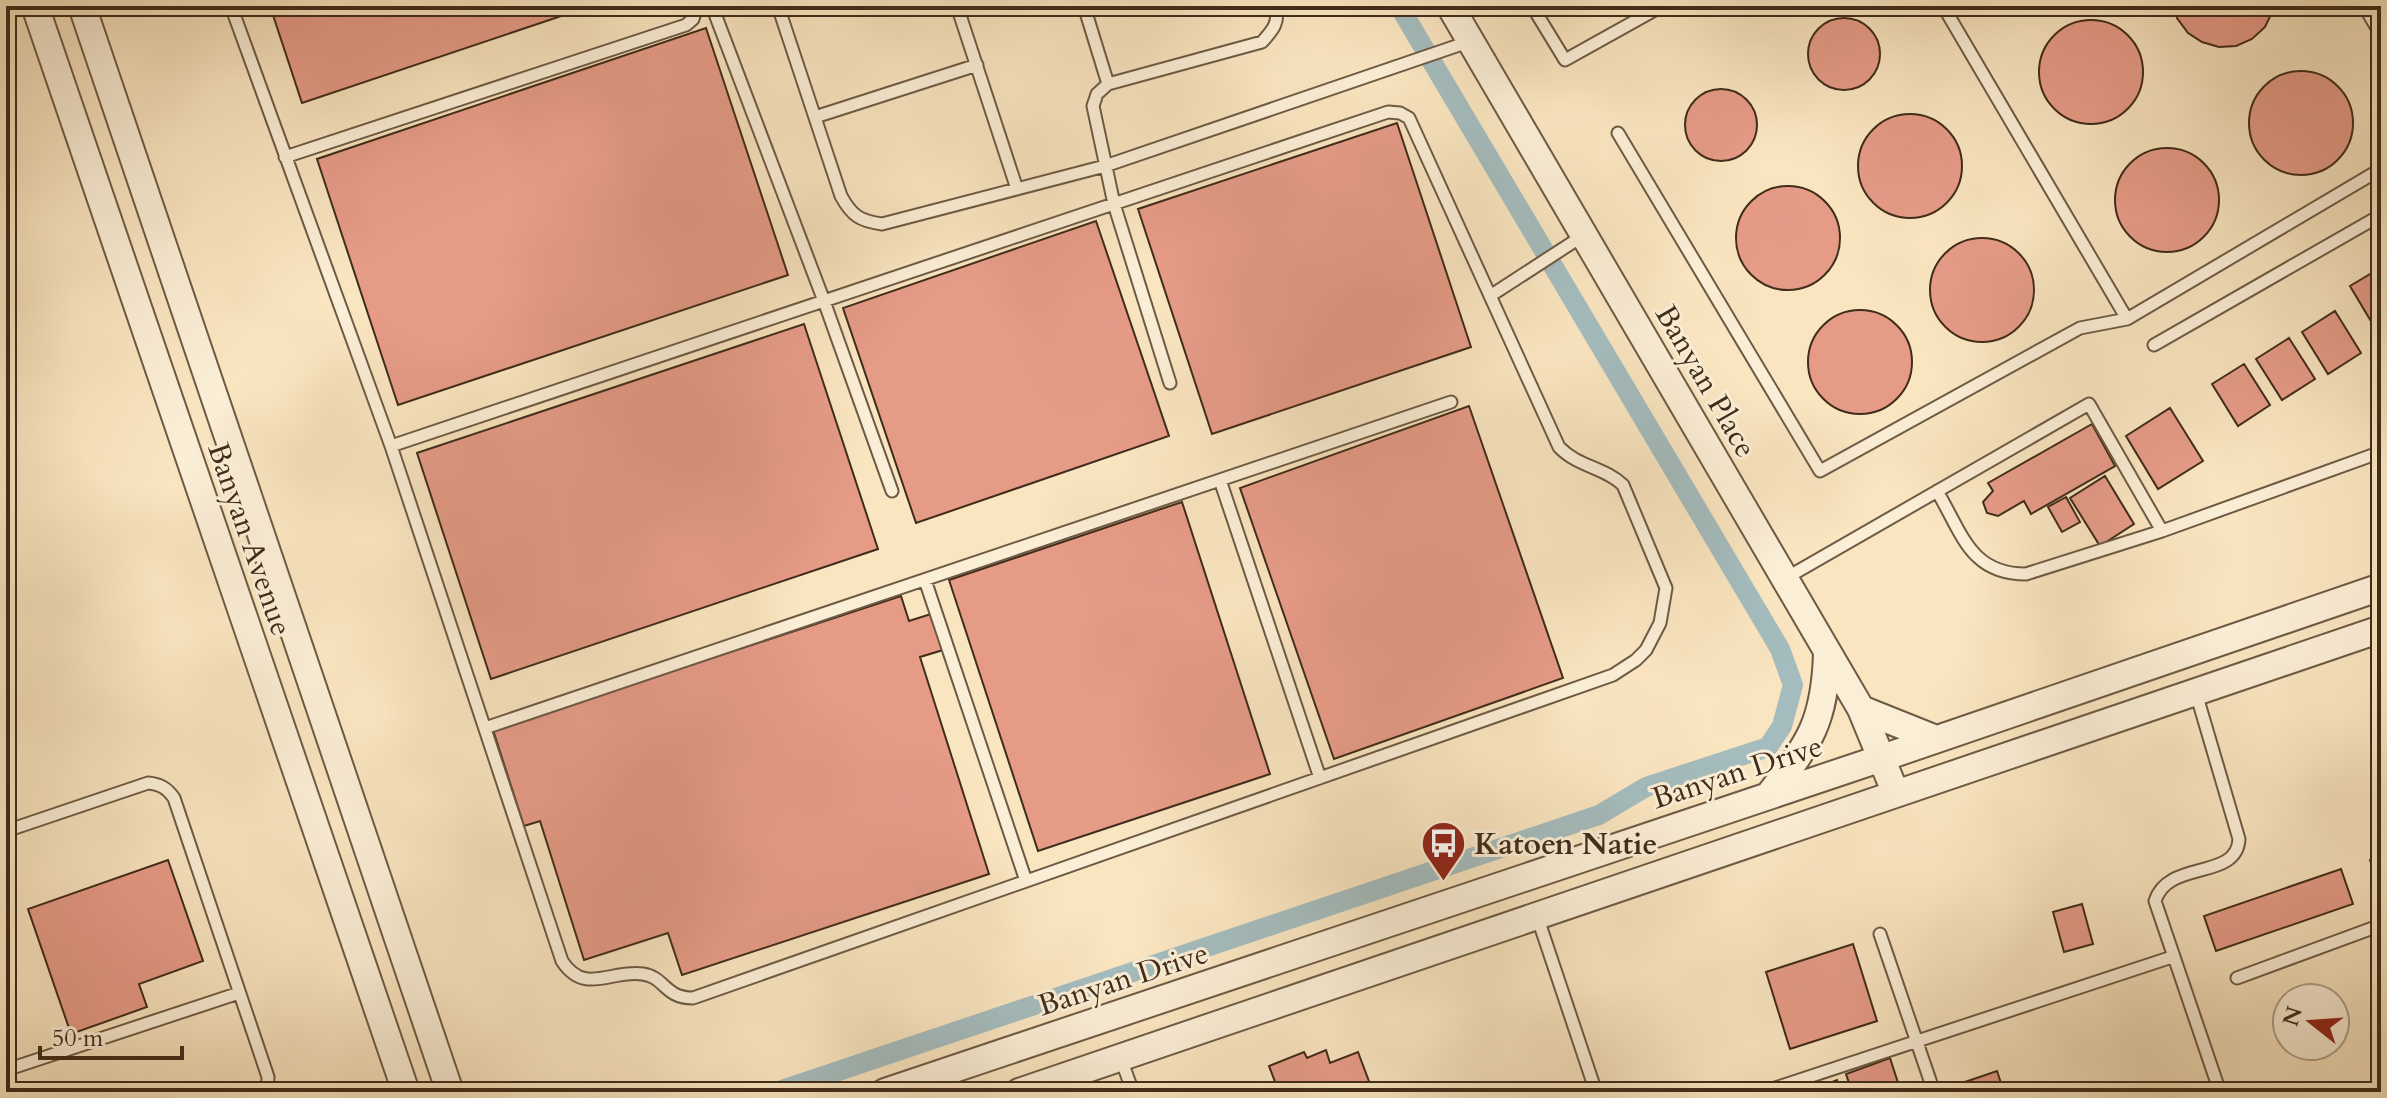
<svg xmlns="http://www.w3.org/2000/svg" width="2387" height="1098" viewBox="0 0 2387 1098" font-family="Cardo,serif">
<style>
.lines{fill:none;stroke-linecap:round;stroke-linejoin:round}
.canal{stroke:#a4bcbe;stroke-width:20}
.building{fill:#e69b87;stroke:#402c1a;stroke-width:2}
.service-casing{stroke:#6e5a44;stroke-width:15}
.tertiary-casing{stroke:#6e5a44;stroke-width:30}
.service{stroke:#fbeed6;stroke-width:11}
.tertiary{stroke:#fbeed6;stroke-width:26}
.labels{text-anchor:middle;stroke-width:6;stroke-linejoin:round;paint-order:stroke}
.street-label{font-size:30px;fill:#402c1a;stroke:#fbeed6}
.poi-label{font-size:30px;font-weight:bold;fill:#402c1a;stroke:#fbeed6;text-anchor:start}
</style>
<rect width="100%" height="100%" fill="#f9e5c0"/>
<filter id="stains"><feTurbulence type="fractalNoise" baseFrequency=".0025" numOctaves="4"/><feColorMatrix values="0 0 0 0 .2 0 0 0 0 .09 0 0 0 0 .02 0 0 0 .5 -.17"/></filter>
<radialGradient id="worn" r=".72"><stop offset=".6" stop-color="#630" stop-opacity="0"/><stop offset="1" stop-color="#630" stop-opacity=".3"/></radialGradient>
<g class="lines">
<path class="canal" d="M776,1092L1599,815L1646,787L1768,747L1782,726L1793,685L1780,649L1399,6"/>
</g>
<path class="building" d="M270,6H591L302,103Z
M2174,6H2275L2265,27L2252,39L2236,46L2219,47L2202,42L2188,33L2177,18Z
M1808 54a36 36 0 1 1 72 0a36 36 0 1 1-72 0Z
M2039 72a52 52 0 1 1 104 0a52 52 0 1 1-104 0Z
M706,28L788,275L398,405L317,159Z
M2249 123a52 52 0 1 1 104 0a52 52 0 1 1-104 0Z
M1685 125a36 36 0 1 1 72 0a36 36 0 1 1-72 0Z
M1858 166a52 52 0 1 1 104 0a52 52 0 1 1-104 0Z
M1397,123L1471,347L1212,434L1138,209Z
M2115 200a52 52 0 1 1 104 0a52 52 0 1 1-104 0Z
M1736 238a52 52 0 1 1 104 0a52 52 0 1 1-104 0Z
M1096,221L1169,436L916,523L843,308Z
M1930 290a52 52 0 1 1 104 0a52 52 0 1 1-104 0Z
M2377,270L2381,277V338L2350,286Z
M1808 362a52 52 0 1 1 104 0a52 52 0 1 1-104 0Z
M2335,311L2361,353L2328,374L2302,332Z
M804,324L878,549L491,679L417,453Z
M2289,338L2315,379L2282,400L2256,359Z
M2244,364L2270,405L2238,426L2212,384Z
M1469,406L1563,678L1334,759L1240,488Z
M2170,408L2203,461L2158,489L2126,436Z
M2092,424L2115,466L2031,514L2024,501L1998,516L1987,513L1983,502L1993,491L1988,483Z
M2105,476L2134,524L2100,546L2070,498Z
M2066,497L2080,522L2062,532L2048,507Z
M1182,502L1270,774L1038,851L949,580Z
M901,596L909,621L931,614L943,650L920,657L989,874L682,975L668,933L584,960L540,821L524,826L493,730Z
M2381,856V893L2370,860Z
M168,860L203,961L139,984L147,1007L71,1034L28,909Z
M2341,869L2353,904L2216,951L2204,916Z
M2082,904L2093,944L2064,952L2053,912Z
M1853,944L1877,1021L1790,1049L1766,972Z
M1326,1050L1330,1063L1358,1052L1373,1092H1279L1269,1066L1304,1052L1307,1058Z
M1890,1058L1901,1092H1852L1846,1074Z
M1997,1071L2004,1092H1968L1965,1082Z
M1837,1080L1841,1092H1809V1091Z"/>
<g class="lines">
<defs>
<path id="service" d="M231,6L391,446L562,961C585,996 611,969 643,974C665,977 664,998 693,998L1613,675L1636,660L1646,650L1660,623L1666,588L1623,485C1604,467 1578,467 1559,447L1409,118L1400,113L1388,112L391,446
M712,6L824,301L892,491
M778,6L841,196C852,216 860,221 882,224L1105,166L1471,41
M957,6L1017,189
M1084,6L1108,84
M1532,6L1565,60L1662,6
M1943,6L2127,319
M2364,6L2381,35
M815,117L977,65
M1618,133L1820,471L2080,328L2127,319L2381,169
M285,157L686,25L693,19L697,6
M1490,296L1584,235
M2154,345L2381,215
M1170,383L1114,204L1093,106L1097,94L1108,84L1262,42C1273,30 1280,22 1275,6
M1220,480L1320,778
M1937,491C1962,533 1970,574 2026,574L2162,531L2381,452
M1786,578L2089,404L2162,531
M925,580L1026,881
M2196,693L2239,839C2237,881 2168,859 2155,901L2220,1092
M485,728L1451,402
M6,831L148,783C160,784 167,788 174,798L268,1077L267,1092
M1537,916L1596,1092
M1880,934L1934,1092
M2237,978L2381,925
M1121,1059L1133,1092
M6,1070L239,993
M1763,1092L2172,957"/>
<path id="tertiary" d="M35,6L406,1092
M82,6L450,1092
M1450,6L1861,709L1896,794
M1861,709L1936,739
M1769,795C1810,742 1825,722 1827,653
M885,1092L1882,758L2381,587
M1019,1092L2381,629"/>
</defs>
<use href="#service" class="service-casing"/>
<use href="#tertiary" class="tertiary-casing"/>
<use href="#service" class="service"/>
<use href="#tertiary" class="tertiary"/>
</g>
<defs>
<symbol id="bus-pin" viewBox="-11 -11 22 30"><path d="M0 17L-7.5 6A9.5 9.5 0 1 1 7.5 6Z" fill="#8f2418" stroke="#fbeed6"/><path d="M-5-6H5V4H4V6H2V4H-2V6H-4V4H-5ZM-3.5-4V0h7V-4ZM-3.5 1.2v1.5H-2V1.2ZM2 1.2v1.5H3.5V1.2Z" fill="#fff"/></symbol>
</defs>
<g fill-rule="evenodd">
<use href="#bus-pin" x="1418" y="818" width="51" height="69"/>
</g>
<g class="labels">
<g class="street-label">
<text transform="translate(1706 381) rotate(60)" y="10">Banyan Place</text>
<text transform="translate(250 539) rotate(71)" y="10">Banyan Avenue</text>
<text transform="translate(1737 772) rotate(-18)" y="10">Banyan Drive</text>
<text transform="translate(1123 979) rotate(-18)" y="10">Banyan Drive</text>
</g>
<g class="poi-label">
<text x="1474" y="854">Katoen Natie</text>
</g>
</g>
<rect width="2387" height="1098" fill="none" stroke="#f9e5c0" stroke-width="32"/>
<rect x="8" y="8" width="2371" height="1082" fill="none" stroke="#402c1a" stroke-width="4"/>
<rect x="16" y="16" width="2355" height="1066" fill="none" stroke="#402c1a" stroke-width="2"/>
<g transform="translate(2311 1022) rotate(287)"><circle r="38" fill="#fbeed6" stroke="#b0a08b" stroke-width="2"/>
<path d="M0-6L14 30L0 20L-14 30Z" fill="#8f2418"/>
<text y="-12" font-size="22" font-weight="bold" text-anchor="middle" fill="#402c1a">N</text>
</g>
<path d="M40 1046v12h142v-12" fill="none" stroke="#402c1a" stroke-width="4"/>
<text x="52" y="1046" font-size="24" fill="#402c1a" stroke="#fbeed6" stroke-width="6" paint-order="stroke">50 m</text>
<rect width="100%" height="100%" filter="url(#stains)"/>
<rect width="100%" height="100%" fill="url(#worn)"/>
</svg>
